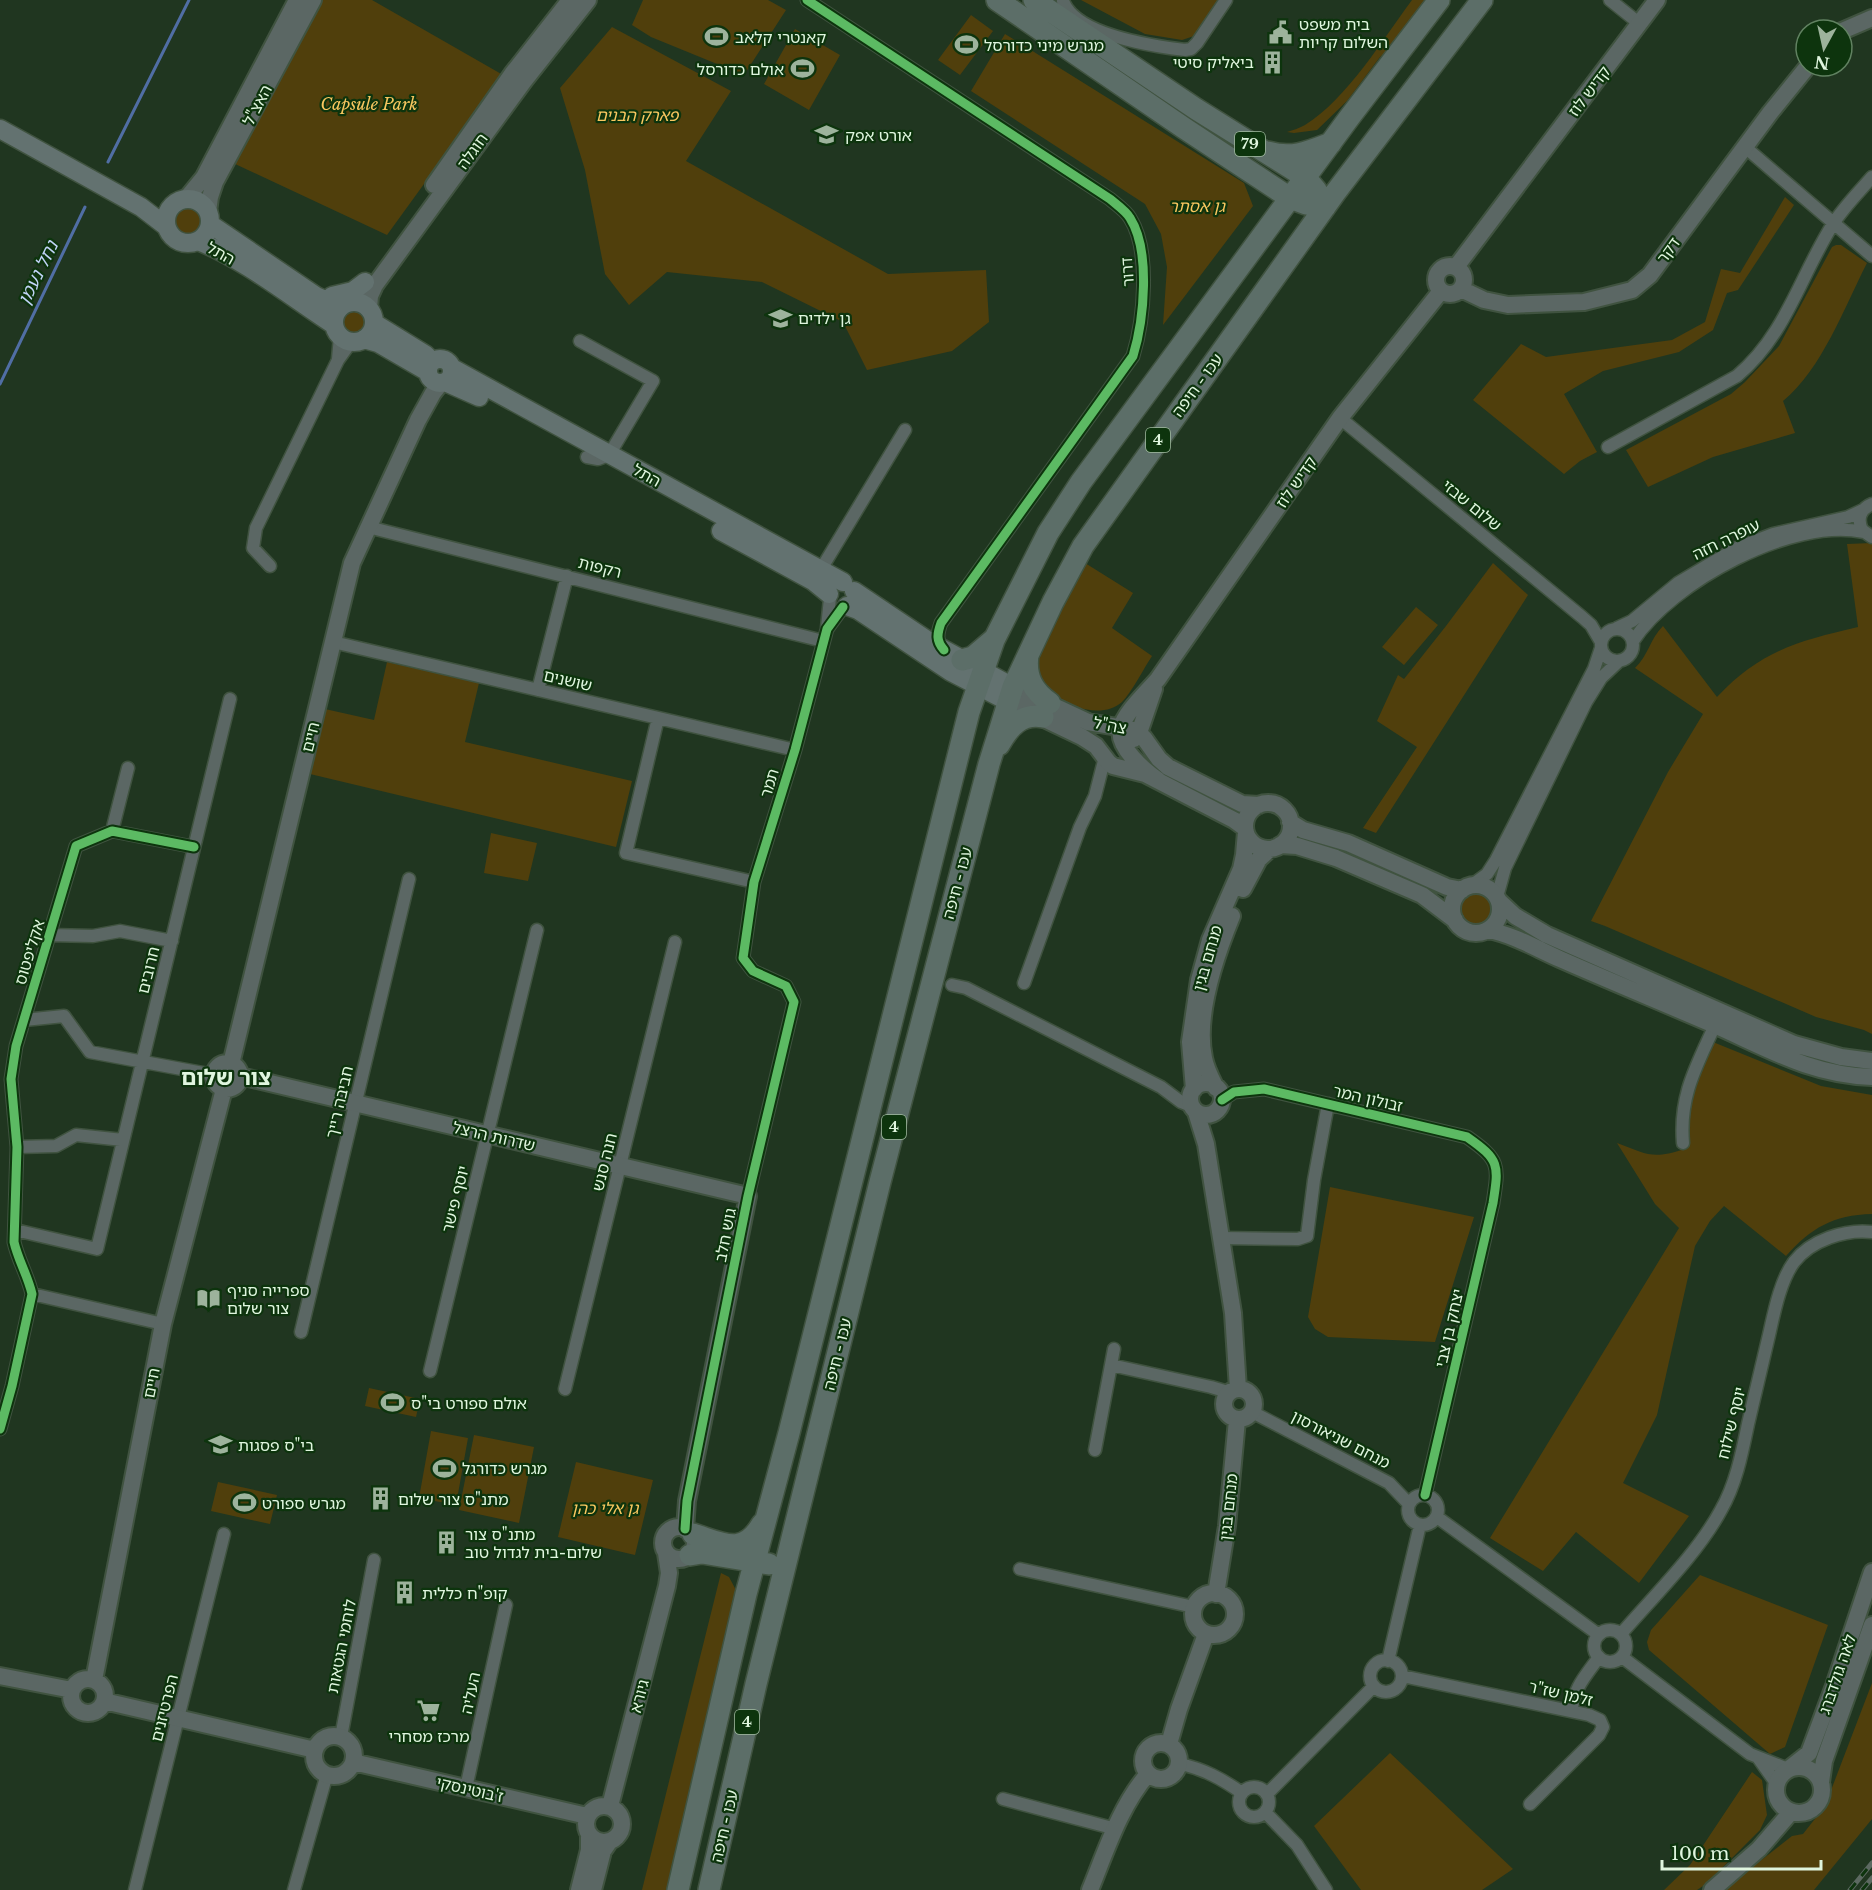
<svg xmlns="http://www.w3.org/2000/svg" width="1872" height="1890" viewBox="0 0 1872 1890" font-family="'Libre Baskerville','Noto Sans Hebrew',serif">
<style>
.green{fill:#503f0c}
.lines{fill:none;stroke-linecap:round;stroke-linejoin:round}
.stream{stroke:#506ea4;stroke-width:3}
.minor-casing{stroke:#405340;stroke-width:15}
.tertiary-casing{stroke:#405340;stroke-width:20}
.secondary-casing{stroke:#405340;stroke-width:21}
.trunk-casing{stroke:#405340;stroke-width:24}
.minor{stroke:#5b6764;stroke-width:12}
.tertiary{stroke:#5b6764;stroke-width:16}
.secondary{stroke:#637270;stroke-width:18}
.trunk{stroke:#5c6e68;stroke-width:21}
.rail-casing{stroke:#5c6961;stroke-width:5}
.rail{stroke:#0d340d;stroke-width:3;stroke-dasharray:9;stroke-linecap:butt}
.cycleway-casing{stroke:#0d340d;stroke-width:13}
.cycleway{stroke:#5cba63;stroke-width:9}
.labels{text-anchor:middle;stroke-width:4.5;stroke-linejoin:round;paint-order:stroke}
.shield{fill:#0d340d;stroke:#a1bca0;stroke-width:1.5}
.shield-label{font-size:15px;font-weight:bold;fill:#e0f6df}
.poi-label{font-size:16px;fill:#e0f6df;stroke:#0d340d;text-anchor:start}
.street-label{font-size:16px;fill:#e0f6df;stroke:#0d340d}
.park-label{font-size:16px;font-style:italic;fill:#f9c760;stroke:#0d340d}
.water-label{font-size:18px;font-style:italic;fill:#c2d4f8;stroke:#0d340d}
.district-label{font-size:22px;font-weight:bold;fill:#e0f6df;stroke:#0d340d}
</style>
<rect width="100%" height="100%" fill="#203620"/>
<path class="green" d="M320,0H372L503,75L387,235L233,163Z
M643,0H768L786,10L744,75L651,37L632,25Z
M1081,0H1218L1194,36L1182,40L1145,34Z
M1412,0H1429L1398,43L1380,57L1347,101L1317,130L1294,133L1287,132C1293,130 1300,128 1305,125C1347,99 1383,39 1412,0Z
M971,15L993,31L960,75L938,60Z
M612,27L731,91L686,161L888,274L986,270L989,322L952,351L867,370L843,322L762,282L667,272L629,305L605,274L585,170L560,88Z
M795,29L840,55L809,110L764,84Z
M1005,34L1244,183L1253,206L1163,325L1167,267L1161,234L1145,204L971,91Z
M1785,197L1794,205L1738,290L1727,293L1713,330L1679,352L1603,371L1564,394L1597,452L1580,461L1564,474L1473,400L1521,344L1546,357L1672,340L1705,322L1721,269L1740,273Z
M172 221a16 16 0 1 1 32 0a16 16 0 1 1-32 0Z
M1836,245H1841L1867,263C1844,308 1822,369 1783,401L1795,433L1713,457L1648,487L1626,450L1731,394L1745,382L1779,346L1832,247Z
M340 322a14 14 0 1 1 28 0a14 14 0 1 1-28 0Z
M1872,543V1034L1864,1030L1816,1017L1605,926L1591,921L1668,772L1703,714L1635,668C1648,656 1650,639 1663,626L1717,697C1760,651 1798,641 1858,627L1847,544Z
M1085,563L1133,593L1112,628L1152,656C1144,668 1132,692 1122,702C1097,725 1037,698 1036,665C1036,644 1073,585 1085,563Z
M1493,563L1528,595L1376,833L1363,828L1417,747L1377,721L1398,675L1404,679L1446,626Z
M1416,607L1438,625L1404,665L1382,647Z
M387,662L479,683L465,742L632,781L616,847L310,774L325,709L374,720Z
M491,833L537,843L528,881L484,873Z
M1459 909a17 17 0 1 1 34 0a17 17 0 1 1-34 0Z
M1713,1042L1821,1086L1872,1095V1214C1833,1215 1811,1228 1786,1256L1724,1206L1710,1221L1695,1246L1657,1415L1623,1483L1689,1516L1639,1583L1576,1532L1543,1571L1490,1538L1679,1228L1655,1204L1617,1143C1647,1154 1652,1160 1684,1149L1687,1103Z
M1330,1187L1474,1217L1435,1342L1328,1337L1315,1329L1308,1317Z
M369,1388L420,1399L416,1417L365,1406Z
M431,1431L468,1438L456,1505L419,1498Z
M474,1435L534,1447L519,1523L459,1510Z
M576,1462L653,1480L635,1555L558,1537Z
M218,1482L277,1495L270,1524L211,1511Z
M721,1573L729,1577L738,1594L715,1706L667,1890H642Z
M1700,1575L1828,1625L1785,1747L1770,1754L1649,1650L1647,1642L1651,1630Z
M1872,1683V1819L1814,1890H1723L1792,1836L1803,1834L1825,1806Z
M1390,1753L1513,1869L1482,1890H1361L1314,1826Z
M1752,1772L1762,1780L1767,1815L1760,1830L1706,1884L1697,1890H1664L1690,1865Z"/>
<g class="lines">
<path class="stream" d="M108,162L189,0
M0,384L85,207"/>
<defs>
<path id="minor" d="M807,0L1110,199C1117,205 1126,211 1130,218C1151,251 1144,320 1133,356L941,623C937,634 936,641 944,650
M1610,0L1640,24
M1063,1C1076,35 1152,46 1185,50L1191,49L1197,43L1226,0
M1745,147L1872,256
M580,341L653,381L609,455L598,459L587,457
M338,359L340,336
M1340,418L1582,617L1591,625L1601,642
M1608,447L1737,376C1786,335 1800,276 1833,224C1844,207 1859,192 1872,177
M1872,504C1860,509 1857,519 1862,530L1872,537
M368,527L823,641
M270,566L253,548L256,528L338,360L351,342
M820,571L905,430
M827,628L830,598
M1617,628L1632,621L1678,583L1737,548L1773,534L1848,517L1863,510
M1601 645a16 16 0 1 1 32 0a16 16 0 1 1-32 0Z
M1633,641C1672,582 1792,517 1863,532
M333,642L795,750
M538,690L567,576
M658,718L626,853L754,882
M112,831L128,768
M1472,885L1487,874L1496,860L1594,669L1601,648
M1497,897L1505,868L1586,702L1601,678L1619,661
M49,935L93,936L120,931L172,941
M1024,983L1080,827L1095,796L1105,757
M952,985L966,988L1161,1087L1181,1102L1191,1106
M24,1020L64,1016L90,1052L214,1075
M1222,1100L1234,1092L1264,1089L1467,1137C1500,1160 1499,1165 1493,1203L1425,1495
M1683,1143C1679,1096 1696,1067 1715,1025
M17,1147L56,1146L76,1135L123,1140
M748,1196L794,1002L786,986L753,971L743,958L754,882L795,750L827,629L843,607
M15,1230L97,1249L230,699
M1221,1238L1298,1239L1307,1236L1314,1180L1328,1104
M32,1294L163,1324
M301,1332L409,879
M1111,1365L1211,1387L1228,1392
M430,1371L537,930
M565,1389L675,942
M1252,1412L1389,1483L1409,1504
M0,1429L12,1386L32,1294C28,1276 18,1260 14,1242L17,1147L11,1079L16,1046L76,846L112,831L194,847
M1095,1450L1114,1349
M1408 1510a15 15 0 1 1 30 0a15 15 0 1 1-30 0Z
M1437,1517L1599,1635
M1020,1569L1194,1607
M1594 1646a16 16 0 1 1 32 0a16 16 0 1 1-32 0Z
M1621,1634C1653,1597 1698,1553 1721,1510C1736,1484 1742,1453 1748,1424C1755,1394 1762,1365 1769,1335C1774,1313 1780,1281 1794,1262C1811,1240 1845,1229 1872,1232
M1622,1657L1750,1754L1788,1769
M1370 1676a16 16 0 1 1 32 0a16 16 0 1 1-32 0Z
M1388,1661L1420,1525
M1402,1676L1589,1715L1600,1720L1603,1727L1599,1735L1530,1804
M1572,1711C1572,1690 1587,1674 1599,1657
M341,1737L374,1560
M1759,1759L1776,1783
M1180,1764C1204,1769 1222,1779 1242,1793
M1239 1802a15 15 0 1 1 30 0a15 15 0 1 1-30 0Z
M466,1788L506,1605
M1267,1794L1374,1686
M1003,1799L1116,1829
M1265,1812L1297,1845L1326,1890
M135,1890L224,1534
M294,1890L327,1774"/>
<path id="tertiary" d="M1842,31L1872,18
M434,185L512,74L570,0
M186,199L204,177L297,0
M208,212L210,197L215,182L313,0
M1436 280a14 14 0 1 1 28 0a14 14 0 1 1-28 0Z
M1456,267L1657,0
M1461,289L1484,300L1508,305L1584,302L1632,290L1650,275L1770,113L1808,66
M369,309L370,296L375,285L524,81L588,0
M1013,687L1088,722L1135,730L1144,738L1159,759L1168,767L1242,804L1259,805
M1007,701L1082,737L1096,746L1109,763L1113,766L1145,774L1234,820L1245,828
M1134,739L1139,733L1154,689
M1158,780C1145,771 1116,747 1121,728C1124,713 1148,691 1158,679L1340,418L1441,291
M1245 826a23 23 0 1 1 46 0a23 23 0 1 1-46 0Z
M1290,822L1303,830L1348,843L1447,887L1462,890
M1280,845L1297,846L1336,858L1422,895L1455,920
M1452 909a24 24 0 1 1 48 0a24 24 0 1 1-48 0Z
M1243,889L1259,859L1270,849
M1499,901L1515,916L1547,935L1794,1044L1841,1057L1872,1061
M1488,930C1514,935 1535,948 1560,959C1610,981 1661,1002 1712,1024C1767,1048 1810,1075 1872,1077
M214 1076a13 13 0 1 1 26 0a13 13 0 1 1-26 0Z
M231,1064L352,563L418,420L433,393L441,383
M240,1076L748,1196L687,1501L685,1529
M1190 1099a16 16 0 1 1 32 0a16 16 0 1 1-32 0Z
M1216,1088C1211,1078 1206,1069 1204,1058C1195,1016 1216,955 1232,916
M1194,1089L1190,1042L1199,980L1210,940L1241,869L1244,855L1246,832
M1196,1112L1206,1144L1233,1313L1238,1389
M1224 1404a15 15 0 1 1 30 0a15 15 0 1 1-30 0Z
M663 1543a16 16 0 1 1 32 0a16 16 0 1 1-32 0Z
M1193 1614a21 21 0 1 1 42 0a21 21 0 1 1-42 0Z
M1216,1594L1227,1526L1237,1420
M0,1676L72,1690
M71 1696a17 17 0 1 1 34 0a17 17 0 1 1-34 0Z
M94,1680L163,1324L224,1089
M104,1701L315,1750
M314 1756a20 20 0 1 1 40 0a20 20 0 1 1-40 0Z
M1143 1761a18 18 0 1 1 36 0a18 18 0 1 1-36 0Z
M1169,1744L1179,1709L1206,1634
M353,1762L587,1816
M1776 1790a23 23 0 1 1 46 0a23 23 0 1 1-46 0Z
M1790,1768L1809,1753L1834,1686L1872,1572
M1821,1782L1824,1761L1872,1625
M586 1824a18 18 0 1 1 36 0a18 18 0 1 1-36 0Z
M610,1806L667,1586L669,1573L666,1553
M579,1890L589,1850V1835
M593,1890L603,1851L610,1841
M1090,1890C1106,1851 1120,1806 1148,1774
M1712,1890L1759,1849L1791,1812"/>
<path id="secondary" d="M0,129L141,207L167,227
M166 221a22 22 0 1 1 44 0a22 22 0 1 1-44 0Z
M210,224L316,296L340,307
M198,241C245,260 291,297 334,325
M332,296L353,291L365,282
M334 322a20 20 0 1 1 40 0a20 20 0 1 1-40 0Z
M374,323L426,355
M364,339L378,343L428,372
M428 371a12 12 0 1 1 24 0a12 12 0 1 1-24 0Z
M452,368L843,582
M445,382L479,397
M721,531L813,581L829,594
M854,591L930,642L1013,687
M847,606L858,610L951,672L1007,701"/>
<path id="trunk" d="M997,0L1184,128L1290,198L1306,204L1325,207
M1034,0L1196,109L1305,177L1316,190L1325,207
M1268,152C1292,159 1308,152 1331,143
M1028,655C1025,677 1033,691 1050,703
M962,660L973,657L993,640
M999,745C1009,727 1021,713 1043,717
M693,1534C722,1543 743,1557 762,1524
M690,1555L702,1553L769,1564
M678,1890L746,1594L789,1433L969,712L994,640L1048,533L1081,482L1349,118L1439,0
M709,1890L756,1684L880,1182L989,764L1013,687L1053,602L1083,546L1335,193L1482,0"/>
</defs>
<use href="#minor" class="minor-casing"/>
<use href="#tertiary" class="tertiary-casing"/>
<use href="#secondary" class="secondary-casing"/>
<use href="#trunk" class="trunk-casing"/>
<use href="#minor" class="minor"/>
<use href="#tertiary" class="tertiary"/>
<use href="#secondary" class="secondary"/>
<use href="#trunk" class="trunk"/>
<defs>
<path id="rail" d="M1850,1890L1872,1863
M1862,1890L1872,1878"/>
</defs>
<use href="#rail" class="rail-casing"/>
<use href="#rail" class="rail"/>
<defs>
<path id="cycleway" d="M807,0L1110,199C1117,205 1126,211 1130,218C1151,251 1144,320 1133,356L941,623C937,634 936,641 944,650
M1222,1100L1234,1092L1264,1089L1467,1137C1500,1160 1499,1165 1493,1203L1425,1495
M0,1429L12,1386L32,1294C28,1276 18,1260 14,1242L17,1147L11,1079L16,1046L76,846L112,831L194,847
M685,1529L687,1501L748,1196L794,1002L786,986L753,971L743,958L754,882L795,750L827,629L843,607"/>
</defs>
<use href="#cycleway" class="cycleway-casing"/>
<use href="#cycleway" class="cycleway"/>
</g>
<defs>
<symbol id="civic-bare" viewBox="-9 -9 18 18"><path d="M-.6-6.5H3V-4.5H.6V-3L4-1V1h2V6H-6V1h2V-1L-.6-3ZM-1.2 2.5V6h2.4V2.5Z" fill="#9db39c" stroke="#0d340d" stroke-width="2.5" paint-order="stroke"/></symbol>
<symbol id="stadium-bare" viewBox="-9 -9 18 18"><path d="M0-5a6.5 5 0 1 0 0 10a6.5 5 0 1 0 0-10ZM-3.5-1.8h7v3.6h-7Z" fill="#9db39c" stroke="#0d340d" stroke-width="2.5" paint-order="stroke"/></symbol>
<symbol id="building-bare" viewBox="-9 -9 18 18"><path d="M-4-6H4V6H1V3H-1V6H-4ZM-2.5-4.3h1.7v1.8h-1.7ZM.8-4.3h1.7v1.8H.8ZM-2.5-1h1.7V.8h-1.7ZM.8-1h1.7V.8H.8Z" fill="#9db39c" stroke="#0d340d" stroke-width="2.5" paint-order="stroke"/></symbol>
<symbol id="school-bare" viewBox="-9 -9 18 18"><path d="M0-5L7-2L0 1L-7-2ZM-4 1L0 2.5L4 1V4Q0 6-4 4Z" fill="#9db39c" stroke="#0d340d" stroke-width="2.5" paint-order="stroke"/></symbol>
<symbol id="library-bare" viewBox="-9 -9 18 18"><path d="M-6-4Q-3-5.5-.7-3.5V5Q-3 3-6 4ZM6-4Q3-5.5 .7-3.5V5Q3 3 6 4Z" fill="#9db39c" stroke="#0d340d" stroke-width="2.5" paint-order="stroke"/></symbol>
<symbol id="supermarket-bare" viewBox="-9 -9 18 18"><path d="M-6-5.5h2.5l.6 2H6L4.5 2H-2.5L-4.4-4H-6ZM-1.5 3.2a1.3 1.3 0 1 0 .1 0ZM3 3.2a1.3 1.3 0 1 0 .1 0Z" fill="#9db39c" stroke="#0d340d" stroke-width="2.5" paint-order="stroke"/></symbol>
</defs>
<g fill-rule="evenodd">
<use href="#civic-bare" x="1264" y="16" width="33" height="33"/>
<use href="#stadium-bare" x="700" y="20" width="33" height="33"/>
<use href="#stadium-bare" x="950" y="28" width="33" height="33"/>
<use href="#building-bare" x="1256" y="46" width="33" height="33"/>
<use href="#stadium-bare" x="786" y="52" width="33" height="33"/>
<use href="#school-bare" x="810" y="118" width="33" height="33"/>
<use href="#school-bare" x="764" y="302" width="33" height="33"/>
<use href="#library-bare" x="192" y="1282" width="33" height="33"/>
<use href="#stadium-bare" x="376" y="1386" width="33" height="33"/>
<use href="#school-bare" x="204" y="1428" width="33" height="33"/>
<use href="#stadium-bare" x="428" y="1452" width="33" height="33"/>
<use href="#building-bare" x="364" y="1482" width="33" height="33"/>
<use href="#stadium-bare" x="228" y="1486" width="33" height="33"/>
<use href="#building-bare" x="430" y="1526" width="33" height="33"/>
<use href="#building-bare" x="388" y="1576" width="33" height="33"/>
<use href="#supermarket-bare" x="412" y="1694" width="33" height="33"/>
</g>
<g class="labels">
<g class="shield">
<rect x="1235" y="132" width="30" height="24" rx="4.5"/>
<rect x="1146" y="428" width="24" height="24" rx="4.5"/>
<rect x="882" y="1115" width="24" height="24" rx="4.5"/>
<rect x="735" y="1710" width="24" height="24" rx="4.5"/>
</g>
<g class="shield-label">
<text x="1250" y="149">79</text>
<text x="1158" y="445">4</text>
<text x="894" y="1132">4</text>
<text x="747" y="1727">4</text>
</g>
<g class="poi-label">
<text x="1299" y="30">בית משפט<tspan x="1299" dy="18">השלום קריות</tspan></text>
<text x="735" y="43">קאנטרי קלאב</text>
<text x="984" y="51">מגרש מיני כדורסל</text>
<text x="1254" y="68" text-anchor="end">ביאליק סיטי</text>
<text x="784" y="75" text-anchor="end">אולם כדורסל</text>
<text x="845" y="141">אורט אפק</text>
<text x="798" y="324">גן ילדים</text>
<text x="227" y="1296">ספרייה סניף<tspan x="227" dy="18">צור שלום</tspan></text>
<text x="411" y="1409">אולם ספורט בי"ס</text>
<text x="238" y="1451">בי"ס פסגות</text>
<text x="462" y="1474">מגרש כדורגל</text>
<text x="398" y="1505">מתנ"ס צור שלום</text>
<text x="262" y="1509">מגרש ספורט</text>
<text x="465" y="1540">מתנ"ס צור<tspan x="465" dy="18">שלום-בית לגדול טוב</tspan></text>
<text x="422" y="1599">קופ"ח כללית</text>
<text x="429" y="1742" text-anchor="middle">מרכז מסחרי</text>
</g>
<g class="street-label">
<text transform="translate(1589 91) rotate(-53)" y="6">קדיש לוז</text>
<text transform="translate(257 105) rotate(-62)" y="6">האצ"ל</text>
<text transform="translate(472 151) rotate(-54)" y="6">חוגלה</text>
<text transform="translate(1668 250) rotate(-54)" y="6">דקר</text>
<text transform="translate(221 253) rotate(29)" y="6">התל</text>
<text transform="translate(1127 272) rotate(-94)" y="6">דרור</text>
<text transform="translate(1197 385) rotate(-54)" y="6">עכו - חיפה</text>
<text transform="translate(647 475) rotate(29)" y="6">התל</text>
<text transform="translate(1296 482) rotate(-55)" y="6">קדיש לוז</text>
<text transform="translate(1472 505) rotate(39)" y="6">שלום שבזי</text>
<text transform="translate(1726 539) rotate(-26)" y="6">עופרה חזה</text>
<text transform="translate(600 567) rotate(14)" y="6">רקפות</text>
<text transform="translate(568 680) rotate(13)" y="6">שושנים</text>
<text transform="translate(1110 725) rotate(11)" y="6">צה"ל</text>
<text transform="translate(310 737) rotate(-76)" y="6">חיים</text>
<text transform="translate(769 783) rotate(-73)" y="6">תמר</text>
<text transform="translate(957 883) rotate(-75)" y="6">עכו - חיפה</text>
<text transform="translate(29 952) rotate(-73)" y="6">אקליפטוס</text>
<text transform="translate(1207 958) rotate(-74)" y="6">מנחם בגין</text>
<text transform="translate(148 970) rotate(-76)" y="6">חרובים</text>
<text transform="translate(1368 1098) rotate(13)" y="6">זבולון המר</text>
<text transform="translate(339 1102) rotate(-77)" y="6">חביבה רייך</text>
<text transform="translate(494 1136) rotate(13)" y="6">שדרות הרצל</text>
<text transform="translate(604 1162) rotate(-76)" y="6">חנה סנש</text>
<text transform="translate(455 1199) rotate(-76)" y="6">יוסף פישר</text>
<text transform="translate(725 1235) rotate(-79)" y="6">גוש חלב</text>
<text transform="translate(1449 1328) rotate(-77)" y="6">יצחק בן צבי</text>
<text transform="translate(837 1354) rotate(-76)" y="6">עכו - חיפה</text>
<text transform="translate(151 1383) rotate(-79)" y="6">חיים</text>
<text transform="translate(1731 1423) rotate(-76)" y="6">יוסף שילוח</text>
<text transform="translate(1341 1439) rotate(27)" y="6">מנחם שניאורסון</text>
<text transform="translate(1228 1507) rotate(-84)" y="6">מנחם בגין</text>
<text transform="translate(341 1646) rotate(-79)" y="6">לוחמי הגטאות</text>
<text transform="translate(1837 1674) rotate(-71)" y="6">לאה גולדברג</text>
<text transform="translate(470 1693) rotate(-78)" y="6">העליה</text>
<text transform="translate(1561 1693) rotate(13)" y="6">זלמן שז"ר</text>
<text transform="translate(639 1696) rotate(-75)" y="6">גיורא</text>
<text transform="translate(164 1708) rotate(-76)" y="6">הפרטיזנים</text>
<text transform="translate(470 1789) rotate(13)" y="6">ז'בוטינסקי</text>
<text transform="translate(724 1826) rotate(-77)" y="6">עכו - חיפה</text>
</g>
<g class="park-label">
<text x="369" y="110">Capsule Park</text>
<text x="637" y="121">פארק הבנים</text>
<text x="1197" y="212">גן אסתר</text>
<text x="605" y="1514">גן אלי כהן</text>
</g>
<g class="water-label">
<text transform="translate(38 273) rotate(-64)" y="6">נחל נעמן</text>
</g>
<g class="district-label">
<text x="226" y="1085">צור שלום</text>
</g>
</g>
<g transform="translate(1824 48) rotate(188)"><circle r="28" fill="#0d340d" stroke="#618261" stroke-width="1.5"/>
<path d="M0-4.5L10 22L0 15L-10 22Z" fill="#9db39c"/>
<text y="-9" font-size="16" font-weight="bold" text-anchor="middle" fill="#e0f6df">N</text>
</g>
<path d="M1662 1860v9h159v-9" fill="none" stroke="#e0f6df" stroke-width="3"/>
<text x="1671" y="1860" font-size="18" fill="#e0f6df" stroke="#0d340d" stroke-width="4.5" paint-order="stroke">100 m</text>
</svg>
